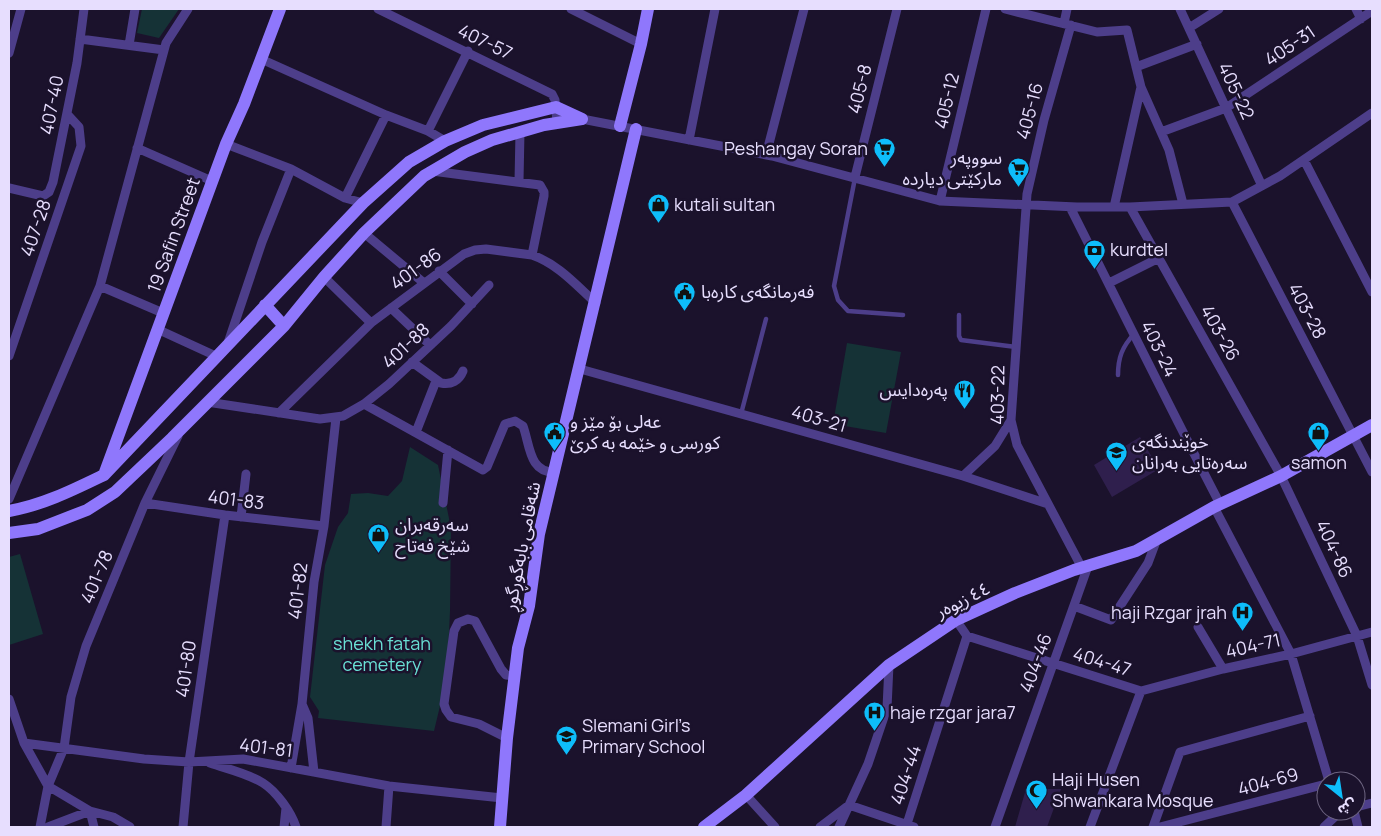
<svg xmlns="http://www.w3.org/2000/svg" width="1381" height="836" viewBox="0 0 1381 836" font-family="Manrope,'Noto Sans Arabic',sans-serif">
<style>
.green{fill:#153236}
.building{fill:#2f1f4d}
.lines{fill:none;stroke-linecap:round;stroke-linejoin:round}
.lane{stroke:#4d3e8a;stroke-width:4.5}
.street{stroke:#4d3e8a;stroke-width:9}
.secondary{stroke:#8f77fc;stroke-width:12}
.labels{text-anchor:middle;stroke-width:5;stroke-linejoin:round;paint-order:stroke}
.street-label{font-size:18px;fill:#e7defe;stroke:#1b122c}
.poi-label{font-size:18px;fill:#e7defe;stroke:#1b122c;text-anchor:start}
.park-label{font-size:18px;fill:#69dfd4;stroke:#1b122c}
</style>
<rect width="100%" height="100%" fill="#1b122c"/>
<path class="green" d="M142,9H179L159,38L137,33Z
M847,343L901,352L886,433L833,424Z
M410,447L438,465L451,528L450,611L447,677L434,731L318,718L319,711L310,697L325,565L338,527L348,513L351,494L368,493L388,496L402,481Z
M20,554L43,634L9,645V557Z"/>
<path class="building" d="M1140,437L1159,469L1112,497L1094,465Z
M1026,789H1061L1047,827H1015Z"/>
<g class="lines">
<path class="lane" d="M855,178L834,286L838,300L848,311L903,315
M959,315V336L961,340L1016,347
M1118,375C1118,358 1122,347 1134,334
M741,414L766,319"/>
<path class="street" d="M378,9L552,94L555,100L557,122
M571,9L641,44
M1005,9L1097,32L1127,30L1141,87L1169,150L1183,204
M1180,9L1262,186
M1356,9L1361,19
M1064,23L1067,9
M1071,25L1044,120L1027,194L1011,420L1017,445L1082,568
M1189,28L1219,9
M80,39L164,50
M129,45L135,9
M9,53L21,9
M261,59L386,115L428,131L445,141
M1136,67L1197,44
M582,119L772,156L940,201L1077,207H1130L1232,202L1280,176L1372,113
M428,131L468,51
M1161,132L1226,108L1372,11
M689,140L715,9
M226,144L291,169L345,198L363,203
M137,148L212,181
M766,155L804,9
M1304,160L1372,292
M432,171L540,185L544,192V196L532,255
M855,177L897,9
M519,181L520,132
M9,188L43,196L49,192L53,182L77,63L84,9
M345,198L386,115
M940,201L986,9
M1232,202L1372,472
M1070,207C1120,306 1169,406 1220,504
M1114,207L1141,87
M1130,207L1281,476L1357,636L1372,685
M364,233L424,283
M439,271L472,304
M324,277L371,323
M1109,283L1159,258
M100,286L163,313
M391,308L430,345
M157,329L218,357
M228,343L262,242L291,169
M9,356L81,146L79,127L67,114
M412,362L441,383C451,385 459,381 463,371
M580,369L963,476L1048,504
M207,402L320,419L343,416L364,404L389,384L451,326L489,285
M364,404L483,470L487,467L505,424L515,421L523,426C530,445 529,473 555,472
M279,413L371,323L464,254L475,250L486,249L532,255C558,264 576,285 596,303
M416,432L436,381
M963,476L995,446L1011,420
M9,499L100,286L166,43L188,9
M145,503L225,515L324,526
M443,503L448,450
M1214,507L1291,654L1329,781
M241,517L246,474
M1074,606L1111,620L1148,563L1157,539
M1198,627L1223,669
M967,636L1141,691
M1141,691L1223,669L1291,654L1372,632
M9,699L24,743L48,786L90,811L113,817L130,827
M302,704L308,718L314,772
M507,738L479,724L451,717L446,710L444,704L454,631L458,623L468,619L475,621L501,669L506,675L515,676
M24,743L144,759L189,762L243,759L389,786L502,798
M210,763C227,769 247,773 263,783C277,792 291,812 296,827
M291,768L302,704L314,582L324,526L336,418
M746,795L775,827
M1356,807L1372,803
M1354,811L1358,827
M40,827L48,786L64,748L71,697L86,646L145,503L178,436
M48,827L90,811L94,827
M183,827L189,762L225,515
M284,827L286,808
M386,827L389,786
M820,827L849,805L914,827
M839,827L868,764L887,708L889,665
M906,827L967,636L956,620
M995,827L1088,566
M1090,827L1141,691
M1153,827L1180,752L1310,716
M1160,827L1326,784
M1324,827L1341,811"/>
<path class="secondary" d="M620,126L641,44L648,9
M265,305L284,326
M105,472L226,144L244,104L280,9
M9,511C43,505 73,490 104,475L363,203L409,162L445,141L483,125L556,107L582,119
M9,533L38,529L87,510L115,492L172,438L284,326L324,277L364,233L424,176L465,152L492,140L544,125L582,119
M500,827L507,738L518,648L529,606L539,534L636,129
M704,827L746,795L889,665L956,620L1015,593L1074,570L1136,551L1214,507L1281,476L1372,425"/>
</g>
<defs>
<symbol id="supermarket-pin" viewBox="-11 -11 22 30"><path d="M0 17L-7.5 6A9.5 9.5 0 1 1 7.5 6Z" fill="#0ebdfa" stroke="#1b122c"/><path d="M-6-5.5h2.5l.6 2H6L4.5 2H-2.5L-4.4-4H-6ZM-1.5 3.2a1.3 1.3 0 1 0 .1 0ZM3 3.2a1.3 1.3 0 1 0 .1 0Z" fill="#111"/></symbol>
<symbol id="shop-pin" viewBox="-11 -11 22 30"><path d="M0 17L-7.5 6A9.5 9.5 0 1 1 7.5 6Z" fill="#0ebdfa" stroke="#1b122c"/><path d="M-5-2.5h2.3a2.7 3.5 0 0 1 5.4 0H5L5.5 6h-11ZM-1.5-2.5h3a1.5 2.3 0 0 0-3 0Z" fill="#111"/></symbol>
<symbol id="bank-pin" viewBox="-11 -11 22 30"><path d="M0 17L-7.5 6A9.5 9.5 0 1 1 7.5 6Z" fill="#0ebdfa" stroke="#1b122c"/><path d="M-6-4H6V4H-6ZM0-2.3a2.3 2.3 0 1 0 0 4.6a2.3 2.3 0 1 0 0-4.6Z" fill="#111"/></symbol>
<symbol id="civic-pin" viewBox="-11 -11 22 30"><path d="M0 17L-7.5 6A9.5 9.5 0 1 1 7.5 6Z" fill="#0ebdfa" stroke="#1b122c"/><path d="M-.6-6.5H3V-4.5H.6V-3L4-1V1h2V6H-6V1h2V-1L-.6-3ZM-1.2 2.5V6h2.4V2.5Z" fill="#111"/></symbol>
<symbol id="restaurant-pin" viewBox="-11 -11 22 30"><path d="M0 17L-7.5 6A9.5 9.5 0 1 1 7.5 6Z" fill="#0ebdfa" stroke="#1b122c"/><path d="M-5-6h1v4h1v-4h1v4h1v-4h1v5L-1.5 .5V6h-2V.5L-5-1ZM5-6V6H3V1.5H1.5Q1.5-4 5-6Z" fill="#111"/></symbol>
<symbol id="school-pin" viewBox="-11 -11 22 30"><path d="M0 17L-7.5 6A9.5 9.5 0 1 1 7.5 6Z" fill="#0ebdfa" stroke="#1b122c"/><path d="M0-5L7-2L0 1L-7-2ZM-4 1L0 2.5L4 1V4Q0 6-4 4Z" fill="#111"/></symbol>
<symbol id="hospital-pin" viewBox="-11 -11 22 30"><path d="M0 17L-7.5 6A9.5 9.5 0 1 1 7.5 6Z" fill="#0ebdfa" stroke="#1b122c"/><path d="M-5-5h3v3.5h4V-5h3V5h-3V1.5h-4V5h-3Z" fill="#111"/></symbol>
<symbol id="mosque-pin" viewBox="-11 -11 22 30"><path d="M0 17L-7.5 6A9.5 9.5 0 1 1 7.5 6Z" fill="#0ebdfa" stroke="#1b122c"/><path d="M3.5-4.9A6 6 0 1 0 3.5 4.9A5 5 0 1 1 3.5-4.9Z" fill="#111"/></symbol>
</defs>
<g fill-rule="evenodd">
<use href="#supermarket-pin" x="872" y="136" width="25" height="34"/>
<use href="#supermarket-pin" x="1006" y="156" width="25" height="34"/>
<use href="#shop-pin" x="646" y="192" width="25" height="34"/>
<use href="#bank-pin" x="1082" y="238" width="25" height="34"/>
<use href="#civic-pin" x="672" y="280" width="25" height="34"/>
<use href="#restaurant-pin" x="952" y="378" width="25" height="34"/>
<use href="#civic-pin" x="542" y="420" width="25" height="34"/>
<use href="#shop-pin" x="1306" y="420" width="25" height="34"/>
<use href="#school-pin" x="1104" y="440" width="25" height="34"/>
<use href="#shop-pin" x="366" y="522" width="25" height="34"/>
<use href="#hospital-pin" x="1230" y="600" width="25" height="34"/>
<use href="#hospital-pin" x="862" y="700" width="25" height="34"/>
<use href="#school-pin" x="554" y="724" width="25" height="34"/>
<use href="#mosque-pin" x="1024" y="778" width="25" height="34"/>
</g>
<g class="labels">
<g class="street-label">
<text transform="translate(485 42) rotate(26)" y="6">407-57</text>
<text transform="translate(1290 46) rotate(-34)" y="6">405-31</text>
<text transform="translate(860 89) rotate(-76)" y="6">405-8</text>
<text transform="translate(1236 91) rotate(65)" y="6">405-22</text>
<text transform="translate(947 101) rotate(-77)" y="6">405-12</text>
<text transform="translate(52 105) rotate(-79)" y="6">407-40</text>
<text transform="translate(1030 111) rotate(-75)" y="6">405-16</text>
<text transform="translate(36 228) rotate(-71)" y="6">407-28</text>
<text transform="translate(174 235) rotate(-70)" y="6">19 Safin Street</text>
<text transform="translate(416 269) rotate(-36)" y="6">401-86</text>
<text transform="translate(1307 311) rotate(62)" y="6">403-28</text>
<text transform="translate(1220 333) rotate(61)" y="6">403-26</text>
<text transform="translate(406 346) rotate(-43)" y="6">401-88</text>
<text transform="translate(1159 349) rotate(64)" y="6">403-24</text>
<text transform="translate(998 395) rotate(-89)" y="6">403-22</text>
<text transform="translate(819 419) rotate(16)" y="6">403-21</text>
<text transform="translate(236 500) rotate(7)" y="6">401-83</text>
<text transform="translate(522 546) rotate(-79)" y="6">شەقامی بابەگوڕگوڕ</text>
<text transform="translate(1334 549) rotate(65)" y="6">404-86</text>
<text transform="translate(97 577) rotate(-67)" y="6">401-78</text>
<text transform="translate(298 591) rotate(-83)" y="6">401-82</text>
<text transform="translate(963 600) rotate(-27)" y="6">٤٤ زیوەر</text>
<text transform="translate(1253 646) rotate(-13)" y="6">404-71</text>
<text transform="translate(1102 662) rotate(17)" y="6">404-47</text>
<text transform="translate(1036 663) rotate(-70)" y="6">404-46</text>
<text transform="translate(186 669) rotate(-82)" y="6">401-80</text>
<text transform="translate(266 748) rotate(7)" y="6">401-81</text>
<text transform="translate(906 775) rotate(-72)" y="6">404-44</text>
<text transform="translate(1268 782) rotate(-15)" y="6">404-69</text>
</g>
<g class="poi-label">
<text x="868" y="155" text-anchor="end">Peshangay Soran</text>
<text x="1002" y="164" text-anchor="end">سووپەر<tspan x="1002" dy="21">مارکێتی دیاردە</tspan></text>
<text x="674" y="211">kutali sultan</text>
<text x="1110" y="256">kurdtel</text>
<text x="701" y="298">فەرمانگەی کارەبا</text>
<text x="948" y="396" text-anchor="end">پەرەدایس</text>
<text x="570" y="428">عەلی بۆ مێز و<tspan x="570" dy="21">کورسی و خێمە بە کرێ</tspan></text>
<text x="1132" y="448">خوێندنگەی<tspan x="1132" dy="21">سەرەتایی بەرانان</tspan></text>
<text x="1319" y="469" text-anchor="middle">samon</text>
<text x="395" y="531">سەرقەبران<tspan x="395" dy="21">شێخ فەتاح</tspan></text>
<text x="1227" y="619" text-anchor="end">haji Rzgar jrah</text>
<text x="890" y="719">haje rzgar jara7</text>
<text x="582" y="732">Slemani Girl’s<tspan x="582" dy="21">Primary School</tspan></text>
<text x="1052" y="786">Haji Husen<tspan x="1052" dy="21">Shwankara Mosque</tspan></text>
</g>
<g class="park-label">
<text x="382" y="650">shekh fatah<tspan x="382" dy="21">cemetery</tspan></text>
</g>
</g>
<rect width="1381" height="836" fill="none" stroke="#e7defe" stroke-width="20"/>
<g transform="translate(1341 796) rotate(150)"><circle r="24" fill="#1b122c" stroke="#6d6480"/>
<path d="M0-4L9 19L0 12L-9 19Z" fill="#0ebdfa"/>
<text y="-8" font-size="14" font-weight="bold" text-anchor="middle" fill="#e7defe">ش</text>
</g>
</svg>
